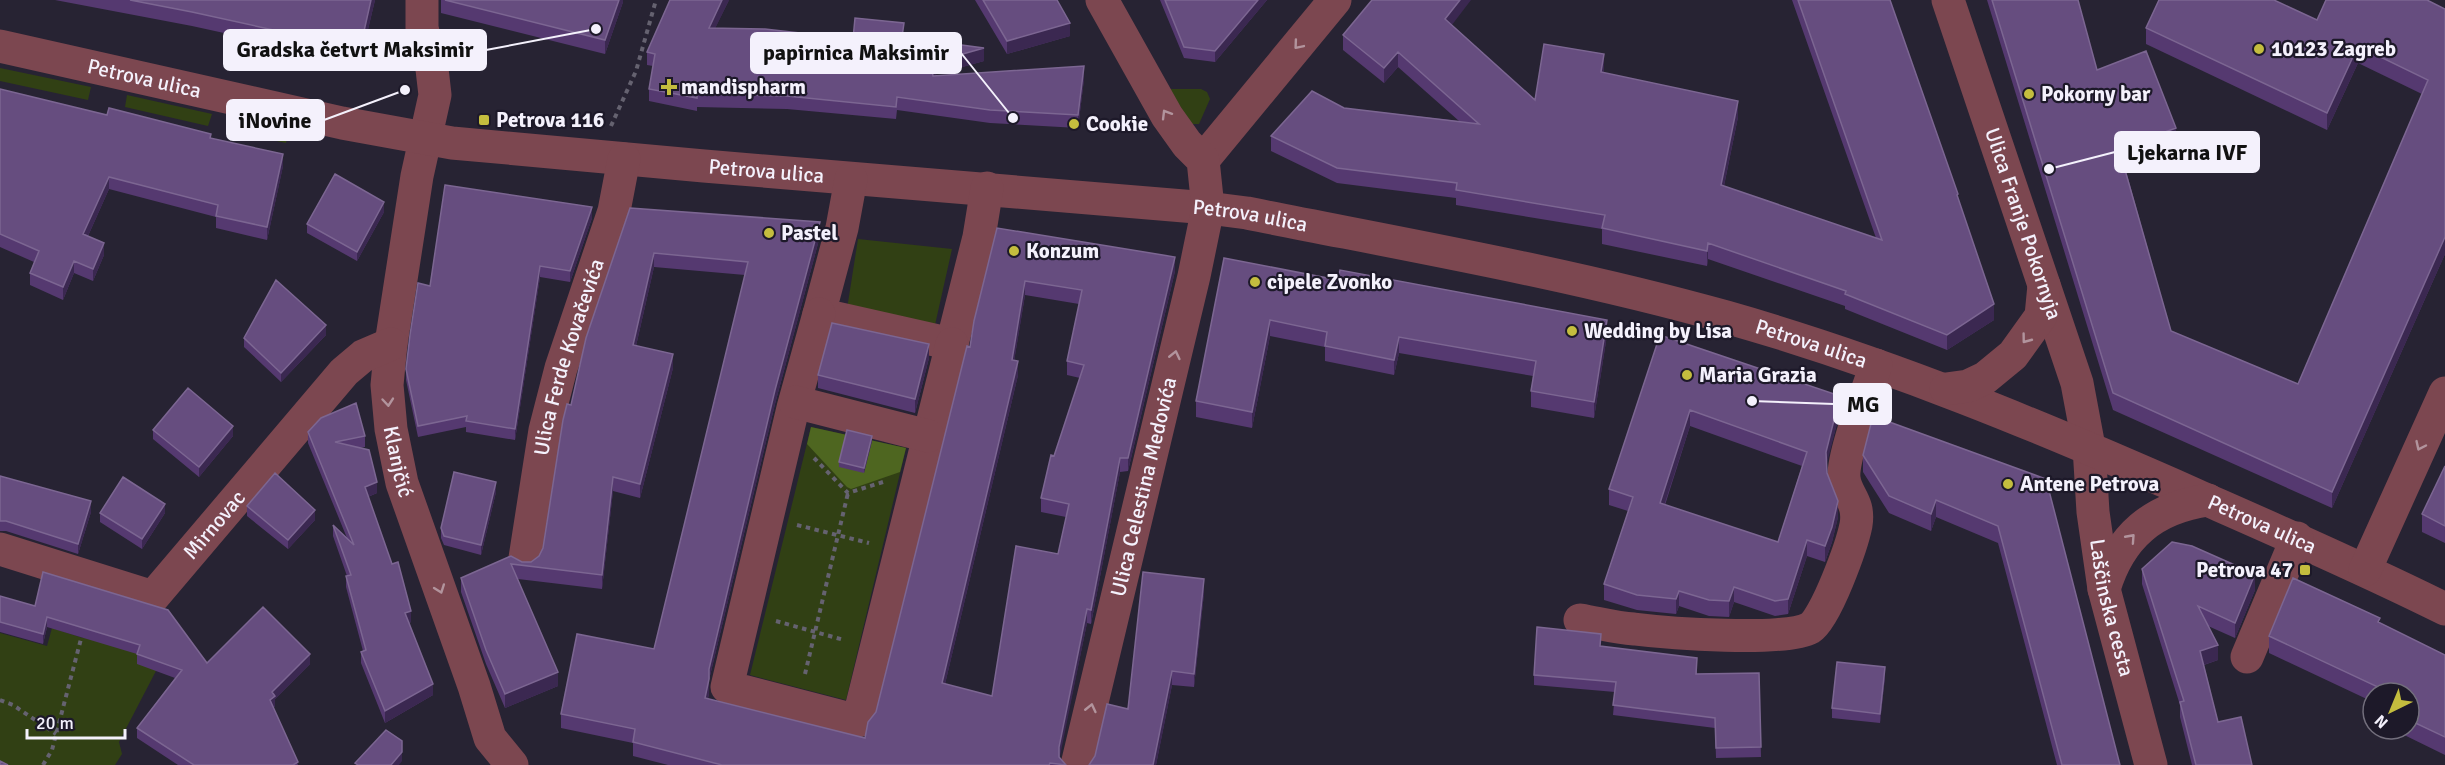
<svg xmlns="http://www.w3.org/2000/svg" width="2445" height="765" viewBox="0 0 2445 765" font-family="Signika,sans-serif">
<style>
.green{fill:#314014}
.forest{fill:#4e6620}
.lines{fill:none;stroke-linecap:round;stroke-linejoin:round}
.path{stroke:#656270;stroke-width:4;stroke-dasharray:4.5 4.5;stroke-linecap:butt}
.minor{stroke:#7c4750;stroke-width:33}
.wall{fill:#553970;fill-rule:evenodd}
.shaded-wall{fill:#3b2851}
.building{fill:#664d7f;stroke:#7c6692;stroke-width:1.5;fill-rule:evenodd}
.oneway{stroke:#b2949d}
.poi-dot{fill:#c4bd3e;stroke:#1d1929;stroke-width:2}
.labels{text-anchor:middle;stroke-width:4.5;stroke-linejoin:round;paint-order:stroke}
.poi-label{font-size:21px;font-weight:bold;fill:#f4f1fc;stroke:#1d1929;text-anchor:start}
.street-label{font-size:21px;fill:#f4f1fc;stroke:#1d1929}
.leader{fill:none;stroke:#f4f1fc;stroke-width:2}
.callout-dot{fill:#f4f1fc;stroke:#1d1929;stroke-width:2}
.callout{fill:#f4f1fc;stroke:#f4f1fc;stroke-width:2}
.callout-label{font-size:22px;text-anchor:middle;font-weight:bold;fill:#111}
</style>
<rect width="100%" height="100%" fill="#272333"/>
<path class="green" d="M0,68L91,87L88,100L0,81Z
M1168,89H1201L1207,92L1210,99L1199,124H1192Z
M127,95L212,114L208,126L125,107Z
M234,119L288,131L286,143L231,131Z
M858,239L952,249L935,325L847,309Z
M811,427L906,448L846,700L750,675Z
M96,588L140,655L157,669L119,742L122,754L115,765H0V633L47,646L52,628L83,638Z"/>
<path class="forest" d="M811,427L906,448L900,472L851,489L847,487L807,444Z"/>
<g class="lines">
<path class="path" d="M611,126L636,71L656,0
M814,458L848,493L883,482
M797,525L869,543
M776,621L844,640
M805,674L848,493
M0,700L13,705L56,734
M43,765L52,750L82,635"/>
<g class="minor">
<path id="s1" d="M422,0V28L432,69L435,95L417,176L391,344L387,385L391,429L402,483L474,686L490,738L512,765"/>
<path id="s2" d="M1948,0L2077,383L2089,447L2093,512L2104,589L2151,765"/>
<path id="s3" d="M0,46L342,123L452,143L704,166L1208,208L1247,213C1407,245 1569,273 1726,317C1888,363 2042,427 2196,495C2280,532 2363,568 2445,609"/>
<path d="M1203,160L1335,0"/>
<path d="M851,179L842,228L819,314L952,344L979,237L987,188"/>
<path d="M819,314L793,408L727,687L858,721L952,344"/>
<path d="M1946,389L1968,386L1985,378L2013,355L2041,316L2044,285"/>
<path d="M795,402L928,436"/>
<path id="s4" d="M0,549L153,597L344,372L363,356L391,344"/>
<path id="s5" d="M525,558L545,430L561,368L614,211L624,159"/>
<path d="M2365,570L2445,393"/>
<path d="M2104,589C2120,536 2153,508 2208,500"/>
<path d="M1580,620C1598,623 1616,628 1634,629C1666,633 1786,642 1810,628C1826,618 1852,545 1856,525C1860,501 1846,496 1844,478C1842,456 1868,390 1876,365"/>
<path d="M2247,657L2297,538"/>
<path id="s6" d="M1077,765L1194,276L1208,208L1203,160L1187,144L1167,116L1102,0"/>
</g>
</g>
<path class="wall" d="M55,0H375L360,63L192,26Z
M441,0H623V2L605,54L441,13Z
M729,0L715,28L853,39L903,37L984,61L933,75V76L1084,79L1078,128L990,123L897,110L896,119L787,109L697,107V111L649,101V89L653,66L647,65V52Z
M975,0H1057L1070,36L1007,54Z
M1160,0H1267L1215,62L1184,58Z
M1792,0H1890L1958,200L1994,320L1947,350L1845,309V306L1708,259L1707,266L1602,244V229L1456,205V198L1337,183L1271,151V136L1344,108L1459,121L1398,67L1384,83L1343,50V35L1452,25L1535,100L1604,69L1603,72L1738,117L1724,186L1876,238Z
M1987,0H2078L2097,70L2176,145L2124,164L2171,331L2298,384L2422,94L2358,63L2327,130L2146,44V28L2317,20L2445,9V254L2332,508L2113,410Z
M0,89L107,115L211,138L283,166L267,240L216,228V217L109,189L88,236L104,255L93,281L74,273L63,300L30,285V273L34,262L0,247Z
M630,208L820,236L775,404L709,680V693L708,699L865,738L876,712L970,347L997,228L1175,271L1128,471L1120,472L1091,624L1087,623L1059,757L1066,765H668L633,756V743L561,728V714L654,649L745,275L654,267L636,346L673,368L640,498L613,491L602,589L518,579L558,686L505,708L486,664L461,592V578L511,556L522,562H531L539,556L543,548L571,405ZM1025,295L1079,304L1067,361V375L1080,378L1054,456L1041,498V512L1066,517L1058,554L992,696L945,684L1018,375L1014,361Z
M384,212L357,261L307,233V224Z
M592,218L570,282L540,277L515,440L466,432V427L418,437L406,380V369L430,286Z
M1224,258L1607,335L1594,418L1531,407V391L1533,376L1399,353L1394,375L1325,361V347L1270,336L1252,428L1196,417V401Z
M326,335L281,382L244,347V338Z
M1660,335L1840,412L1826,464L1827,473L1838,517L1832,542L1825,562L1807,556L1788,614L1775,616L1734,602L1729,617L1709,616L1679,606L1676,614L1637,610L1604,600V584L1628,511L1609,505V489ZM1690,426L1802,466L1778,542L1665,505Z
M929,358L915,413L818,388V375Z
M153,430L233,436L199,477L153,439Z
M308,432L365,436V447L360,448L377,493L368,497L411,622L409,623L433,695L385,723L361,663V652L363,651L346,587V576H347L333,536V525L347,538L308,443Z
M872,441L864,473L839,467V462Z
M1863,455L2046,479L2120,765H2057L1998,543L1936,517L1931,531L1889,513L1863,472Z
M2445,466V543L2422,532V514Z
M0,476L91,512L78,554L6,531H0Z
M496,492L481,555L444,545L441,538V528Z
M247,506L315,520L288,549L247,516Z
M100,513H165L142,549L100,522Z
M2142,569L2255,590L2235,638L2208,626L2218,660L2204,665L2218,722L2252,765H2192L2180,717V705L2142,584Z
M1204,593L1194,687L1172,685L1156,765H1089Z
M0,596L207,663L310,664L275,699V706L273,708L298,765H178L137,738V728L175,678L137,664V654L47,627L43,644L0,632Z
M2380,623L2445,655V755L2392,729H2409V693H2373V720L2371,719V701L2269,653V636Z
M1601,646L1697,668V674L1759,673L1761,757L1716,758L1715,728L1613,715L1615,692L1534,685V675Z
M1885,677L1880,723L1832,718V708Z"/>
<path class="shaded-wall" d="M371,0H375L360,63V49Z
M619,0H623V2L605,54V40Z
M722,0H729L709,41V28Z
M1258,0H1267L1215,62V51Z
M1460,0H1471L1445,34V19Z
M1070,23V36L1007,54V41Z
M2358,46V63L2327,130V113Z
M984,48V61L931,76V63Z
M1398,52V67L1384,83V68Z
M1604,54V69L1601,87V72Z
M1084,66V79L1078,128V115Z
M1738,101V117L1721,200V185Z
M2176,128V145L2119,165V149Z
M283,154V166L267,240V227Z
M109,177V189L83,247V234Z
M384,202V212L357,261V252Z
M592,207V218L570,282V271Z
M820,222V236L775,404L709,680V693L705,712V698L709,669L775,390Z
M2445,237V254L2332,508V492Z
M104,243V255L93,281V269Z
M1708,243V259L1707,266V251Z
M654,253V267L633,359V345Z
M1175,257V271L1128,471V458Z
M74,261V273L63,300V287Z
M540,266V277L515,440V429Z
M1025,281V295L1012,374V360Z
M1994,304V320L1947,350V335Z
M1270,320V336L1252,428V412Z
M1607,320V335L1594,418V402Z
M326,325V335L281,382V373Z
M1399,337V353L1394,375V360Z
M929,344V358L915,413V399Z
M673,354V368L640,498V484Z
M1018,361V375L942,697V683Z
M1840,396V412L1826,467V452Z
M1690,410V426L1660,518V503Z
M233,426V436L199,477V467Z
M872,436V441L864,473V468Z
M1120,458V472L1091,624V610Z
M613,477V491L602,589V575Z
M377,482V493L365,498V487Z
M496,482V492L481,555V545Z
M1936,500V517L1931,531V514Z
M91,501V512L78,554V544Z
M1838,501V517L1832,542L1825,562V546Z
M165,504V513L142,549V539Z
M315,510V520L288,549V540Z
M1807,540V556L1788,614V599Z
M2255,574V590L2235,638V623Z
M1204,579V593L1194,687V674Z
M1734,587V602L1729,617V601Z
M1679,591V606L1676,614V599Z
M1087,609V623L1059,761V747Z
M411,611V622L405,624V613Z
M47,617V627L43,644V634Z
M2218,645V660L2200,666V651Z
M310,654V664L275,699V706L270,710V700L272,692Z
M1885,667V677L1880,723V714Z
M1172,671V685L1156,765H1153Z
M558,672V686L505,708V694Z
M433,684V695L385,723V711Z
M402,752V761L399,765H391Z"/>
<path class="building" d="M130,0H371L360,49L192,12Z
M445,0H619L605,40Z
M670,0H722L709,28L765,29L853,39L855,18L904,23L902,37L984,48L931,63L933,76L1084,66L1078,115L990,110L897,97L896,107L787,96L697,94V98L649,89L655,54L647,52Z
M983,0H1057L1070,23L1007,41Z
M1165,0H1258L1215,51L1184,47Z
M1372,0H1460L1445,19L1535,100L1544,44L1604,54L1601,72L1738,101L1721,185L1882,240L1798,0H1890L1958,194L1957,195L1994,304L1947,335L1845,294L1846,291L1708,243L1707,251L1602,228L1605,215L1456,190L1457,183L1337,168L1271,136L1312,91L1344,108L1479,124L1398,52L1384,68L1343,35Z
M1992,0H2078L2097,70L2146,51L2176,128L2119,149L2171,331L2298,384L2428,80L2358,46L2327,113L2146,28L2159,0H2274L2317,20L2326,0H2427L2445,9V237L2332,492L2113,393Z
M0,89L107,115L109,108L211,134L210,138L283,154L267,227L216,216L218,205L109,177L83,234L104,243L93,269L74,261L63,287L30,273L39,251L0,234Z
M335,174L384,202L357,252L307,224Z
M445,185L592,207L570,271L540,266L515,429L466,421L467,416L418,426L406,369L410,335L418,283L430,286Z
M630,208L820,222L775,390L709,669V679L705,698L865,738L868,722L876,712L967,346L970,347L974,321L997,228L1175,257L1128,458H1120L1091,610L1087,609L1059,747V757L1066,765L1050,763L1049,765H722L633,742L635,729L561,714L577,634L654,649L748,262L654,253L633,345L673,354L640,484L613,477L602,575L511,564L558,672L505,694L486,650L461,578L511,556L522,562H531L539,556L543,548L563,420L567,404L571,405L586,338ZM1025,281L1082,290L1067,361L1084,365L1054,456L1051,455L1041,498L1069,504L1058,554L1016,546L992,696L942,683L1018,361L1012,360Z
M1224,258L1338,280L1340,270L1607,320L1594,402L1531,391L1536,361L1399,337L1394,360L1325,346L1327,332L1270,320L1252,412L1196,401Z
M276,280L326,325L281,373L244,338Z
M832,323L929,344L915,399L818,375Z
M1660,335L1840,396L1826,452L1827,473L1838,501L1832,527L1825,546L1807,540L1788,599L1775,601L1734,587L1729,601L1709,600L1679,591L1676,599L1637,595L1604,584L1633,497L1609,489ZM1690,410L1807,452L1778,542L1660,503Z
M188,388L233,426L199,467L153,430Z
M356,403L365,436L335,442L369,450L377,482L365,487L392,564L398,562L411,611L405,613L433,684L385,711L361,652L366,650L346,576L351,575L333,525L354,545L308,432L321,418Z
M1873,416L2046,479L2120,765H2062L1998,526L1936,500L1931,514L1889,496L1863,455Z
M847,430L872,436L864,468L839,462Z
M2445,466V526L2422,514Z
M454,472L496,482L481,545L444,536L441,528Z
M275,473L315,510L288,540L247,506Z
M0,476L91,501L78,544L6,521H0Z
M123,477L165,504L142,539L100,513Z
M2172,542L2192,546L2255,574L2235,623L2198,606L2218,645L2200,651L2218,722L2241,717L2252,765H2196L2180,702L2184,701L2142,569Z
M43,572L168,610L207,663L263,607L310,654L272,692L275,696L270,700L298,762L293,765H194L137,728L182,670L137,654L140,645L47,617L43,634L0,622V596L35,606Z
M1143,572L1204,579L1194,674L1172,671L1153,765H1089L1095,756L1107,704L1128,709Z
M2293,578L2380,618L2378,622L2445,655V737L2409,720V693H2375L2378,687L2269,636Z
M1537,627L1601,634L1600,646L1697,658L1696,674L1759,673L1761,747L1716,748L1715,718L1613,705L1616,682L1534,675Z
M1837,662L1885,667L1880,714L1832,708Z
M386,730L402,741V752L391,765H358L355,763Z
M0,761L8,765H0Z"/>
<defs><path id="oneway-chevron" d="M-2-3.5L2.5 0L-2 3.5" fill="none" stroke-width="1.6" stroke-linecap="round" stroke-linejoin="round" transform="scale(1.5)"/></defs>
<g class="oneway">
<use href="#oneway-chevron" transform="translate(1298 45) rotate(130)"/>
<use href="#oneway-chevron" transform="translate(1166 114) rotate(-121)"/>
<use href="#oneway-chevron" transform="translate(2026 339) rotate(127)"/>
<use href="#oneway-chevron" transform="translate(1175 355) rotate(-77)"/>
<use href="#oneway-chevron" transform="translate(388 402) rotate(85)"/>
<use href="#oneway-chevron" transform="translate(2420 446) rotate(115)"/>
<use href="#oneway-chevron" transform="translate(2131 538) rotate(-48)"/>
<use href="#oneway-chevron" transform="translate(440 589) rotate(70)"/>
<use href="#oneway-chevron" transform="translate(1091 708) rotate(-77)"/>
</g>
<g class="poi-dot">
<circle cx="2259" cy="49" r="6"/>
<path d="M666 78h6v6h6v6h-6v6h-6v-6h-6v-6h6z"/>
<circle cx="2029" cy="94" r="6"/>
<rect x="478" y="114" width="12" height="12" rx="3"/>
<circle cx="1074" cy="124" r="6"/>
<circle cx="769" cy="233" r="6"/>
<circle cx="1014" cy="251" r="6"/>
<circle cx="1255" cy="282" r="6"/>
<circle cx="1572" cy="331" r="6"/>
<circle cx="1687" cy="375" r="6"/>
<circle cx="2008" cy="484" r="6"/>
<rect x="2299" y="564" width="12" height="12" rx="3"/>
</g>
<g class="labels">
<g class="poi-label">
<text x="2271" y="56">10123 Zagreb</text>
<text x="681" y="94">mandispharm</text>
<text x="2041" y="101">Pokorny bar</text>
<text x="496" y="127">Petrova 116</text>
<text x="1086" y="131">Cookie</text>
<text x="781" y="240">Pastel</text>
<text x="1026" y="258">Konzum</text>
<text x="1267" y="289">cipele Zvonko</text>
<text x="1584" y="338">Wedding by Lisa</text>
<text x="1699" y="382">Maria Grazia</text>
<text x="2020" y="491">Antene Petrova</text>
<text x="2293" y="577" text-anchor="end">Petrova 47</text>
</g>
<g class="street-label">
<text dy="7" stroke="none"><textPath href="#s3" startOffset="148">Petrova ulica</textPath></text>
<text dy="7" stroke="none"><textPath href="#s3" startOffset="778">Petrova ulica</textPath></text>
<text dy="7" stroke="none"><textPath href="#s3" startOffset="1264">Petrova ulica</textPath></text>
<text dy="7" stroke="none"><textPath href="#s2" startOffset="236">Ulica Franje Pokornyja</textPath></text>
<text dy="7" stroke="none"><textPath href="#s3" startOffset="1840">Petrova ulica</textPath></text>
<text dy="7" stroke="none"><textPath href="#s5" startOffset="206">Ulica Ferde Kovačevića</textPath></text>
<text dy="7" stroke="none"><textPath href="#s1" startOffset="468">Klanjčić</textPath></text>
<text dy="7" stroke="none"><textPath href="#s6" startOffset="286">Ulica Celestina Medovića</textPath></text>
<text dy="7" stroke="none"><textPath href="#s4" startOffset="255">Mirnovac</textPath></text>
<text dy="7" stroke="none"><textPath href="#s3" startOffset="2326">Petrova ulica</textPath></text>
<text dy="7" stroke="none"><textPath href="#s2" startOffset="632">Laščinska cesta</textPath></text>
</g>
</g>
<path class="leader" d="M596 29L486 50M1013 118L961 53M405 90L324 120M2049 169L2115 152M1752 401L1834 404"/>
<g class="callout-dot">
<circle cx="596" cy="29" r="6"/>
<circle cx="1013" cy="118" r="6"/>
<circle cx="405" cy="90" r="6"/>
<circle cx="2049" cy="169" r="6"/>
<circle cx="1752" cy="401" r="6"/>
</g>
<g class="callout">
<rect x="224" y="30" width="262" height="40" rx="6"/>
<rect x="751" y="33" width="210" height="40" rx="6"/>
<rect x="227" y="100" width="97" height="40" rx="6"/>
<rect x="2115" y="132" width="144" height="40" rx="6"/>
<rect x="1834" y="384" width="57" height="40" rx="6"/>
</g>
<g class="callout-label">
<text x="355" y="57">Gradska četvrt Maksimir</text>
<text x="856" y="60">papirnica Maksimir</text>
<text x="275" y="128">iNovine</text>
<text x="2187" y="160">Ljekarna IVF</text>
<text x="1863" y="412">MG</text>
</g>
<g transform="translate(2391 711) rotate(223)"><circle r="28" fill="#1d1929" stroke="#736f7d" stroke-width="1.5"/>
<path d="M0-4.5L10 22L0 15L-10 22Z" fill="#c4bd3e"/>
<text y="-9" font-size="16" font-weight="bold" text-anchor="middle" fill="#f4f1fc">N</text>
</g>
<path d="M27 729v9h98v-9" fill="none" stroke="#f4f1fc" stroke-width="3"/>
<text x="36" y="729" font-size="18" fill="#f4f1fc" stroke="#1d1929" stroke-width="4.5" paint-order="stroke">20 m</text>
</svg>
